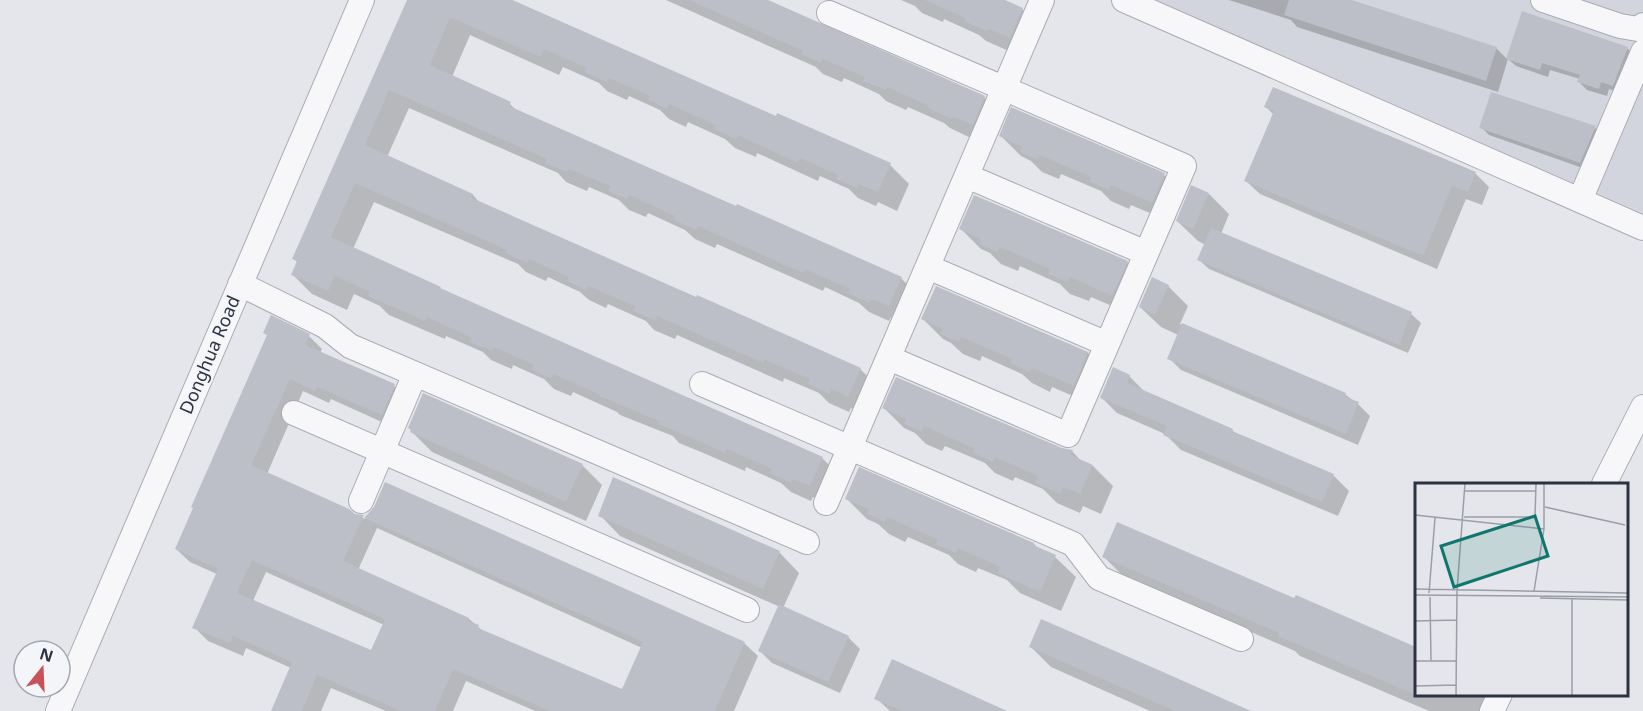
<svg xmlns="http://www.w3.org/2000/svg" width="1643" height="711" viewBox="0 0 1643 711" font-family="'Noto Sans',sans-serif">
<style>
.built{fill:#d2d5dd}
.shadow{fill:#0003;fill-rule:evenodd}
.building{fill:#bcbfc8;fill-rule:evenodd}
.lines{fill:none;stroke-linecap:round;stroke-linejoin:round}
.minor-casing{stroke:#a9acb5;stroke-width:26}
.minor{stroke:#f7f7fa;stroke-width:24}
.labels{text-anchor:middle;stroke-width:4.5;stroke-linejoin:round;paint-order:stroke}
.street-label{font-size:18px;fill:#2d3243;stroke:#f4f5f8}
.inset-road{fill:none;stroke:#9b9ea8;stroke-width:1.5}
.view{fill:#0f766e;fill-opacity:0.15;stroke:#0f766e;stroke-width:3}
.inset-edge{fill:none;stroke:#2d3243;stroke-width:3}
</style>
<rect width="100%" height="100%" fill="#e4e6eb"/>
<path class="built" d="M1153,0H1643V213L1468,138Z"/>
<path class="shadow" d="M408,0H512L777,118L890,165L909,184L897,211L878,202L876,206L858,198L849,189L820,176L818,181L757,153L756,157L735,148L725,139L688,122L686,127L669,119L660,110L629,96L627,100L607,91L599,83L563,67L559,75L470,35L452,77L510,104L517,111L901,278L920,298L908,324L891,317L889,321L869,312L859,303L825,287L823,291L717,244L715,248L695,239L685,230L648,213L646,217L629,210L619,200L589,187L587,191L566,182L558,173L409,108L387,157L473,195L480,203L860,369L880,388L868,415L851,408L849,412L829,403L819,393L784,378L783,382L677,335L675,339L654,330L646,321L608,304L606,308L589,300L580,292L548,277L546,281L526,272L518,264L374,202L353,249L440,288L444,292L822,458L841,477L830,504L813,497L811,501L791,492L781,483L746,467L745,471L701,452L679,443L673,436L620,415L617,412L573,392L571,396L554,389L544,379L513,365L512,369L491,360L483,352L446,336L445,339L389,315L380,306L354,294L347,310L312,294L293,275L298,263L294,259Z
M666,0H767L984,97L1005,118L993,145L974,136L973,139L950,128L944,123L908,107L906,110L886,101L879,94L844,78L842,82L823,74L816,67Z
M901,0H1001L1022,9L1042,30L1031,57L1010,48L1009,51L986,41L979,35L944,19L943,22L922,13L915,6Z
M1229,0H1347L1496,48L1508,60L1523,13L1627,48L1635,56L1621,93L1609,89L1607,96L1587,90L1579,82L1580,79L1550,70L1548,77L1516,66L1508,59L1498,92L1297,27L1291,20Z
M1266,107L1475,173L1489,187L1482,205L1466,199L1437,269L1260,194L1246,181L1274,115Z
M1012,109L1164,175L1185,195L1173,223L1131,205L1129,209L1111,201L1101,191L1061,174L1059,179L1042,172L1031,161L1021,156L1001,136Z
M1481,127L1595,128L1603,136L1588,170L1489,135Z
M1209,194L1229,214L1221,234L1411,314L1421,323L1408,353L1209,269L1199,260L1206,245L1198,241L1177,221Z
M961,229L1127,262L1147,282L1133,315L1091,297L1089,301L1070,294L1060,284L1020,266L1018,271L1001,264L990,253L981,249Z
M1168,286L1188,306L1180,324L1346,395L1358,404L1370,416L1358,445L1181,370L1169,358L1178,335L1161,327L1140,307Z
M923,319L1088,353L1108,373L1094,405L1052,387L1050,392L1032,383L1022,374L982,356L980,361L963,354L951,343L943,339Z
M309,336L322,349L320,353L394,386L408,399L395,428L331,399L329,403L303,391L267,474L354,515L365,519L375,507L744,643L758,656L734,711H535L466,681L453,711H386L331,688L321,711H272L291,668L246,648L243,656L208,641L194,627L217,574L190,562L176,549ZM377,528L642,648L622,691L483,631L469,619L358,570ZM266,572L384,625L372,652L253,601Z
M1129,376L1145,392L1232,430L1236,434L1333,475L1349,491L1338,516L1181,450L1165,434L1117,413L1101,397Z
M884,408L1072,451L1082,462L1093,466L1113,486L1101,514L1083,506L1080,513L1057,503L1043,489L1015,477L1013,481L995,473L985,463L945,446L942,451L926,444L915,433L904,428Z
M412,432L582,465L602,485L586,521L432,452Z
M860,469L1034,544L1039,549L1055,557L1076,577L1061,611L1020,593L1007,580L978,568L976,572L958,564L949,555L908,537L905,542L889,534L878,524L867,519L847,499Z
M600,515L779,552L799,573L783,608L848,637L860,649L840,693L772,663L760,651L780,607L620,536Z
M1104,557L1295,600L1296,597L1416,648V694H1492L1485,711H1429L1300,656L1295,651L1124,577Z
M1031,647L1247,711H1150L1051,667Z
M876,698L989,711H890Z"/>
<path class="building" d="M407,0H512L776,116L777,113L891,163L878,192L858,184L857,188L836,179L838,175L800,158L798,163L738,135L736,139L714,129L715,125L669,104L667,109L648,100L650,96L609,78L607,82L585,72L587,68L544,49L540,57L450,17L430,65L511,102L509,106L736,206L737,204L902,277L889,306L872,299L870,303L848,293L850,289L805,269L803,273L698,226L696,230L674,220L675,216L629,195L627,199L608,191L610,186L569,169L567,172L545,163L547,159L389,90L365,145L473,194L472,198L696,297L697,295L861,368L848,397L831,389L830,394L808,384L810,379L765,360L763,363L657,316L656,321L633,311L635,306L588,286L586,290L567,281L569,277L529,259L527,263L505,253L507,250L355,183L331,237L441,287L440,288L823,457L810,486L793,479L791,483L769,473L772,469L727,449L725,453L680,433L658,424L659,421L599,396L600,395L554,374L551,378L532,370L534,365L494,347L492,351L470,342L472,338L427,317L425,321L368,296L370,292L335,276L328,291L291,275L297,261L292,259Z
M689,0H768L985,96L973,125L953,117L952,119L928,108L929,106L887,87L886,90L863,81L865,77L823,59L821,63L801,54L803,51Z
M925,0H1005L1023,8L1010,38L989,29L988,32L964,21L965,18Z
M1289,0H1352L1497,47L1486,81L1284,15Z
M1522,11L1628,47L1613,86L1601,82L1599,89L1577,82L1580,75L1542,63L1540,70L1506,59Z
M1273,87L1476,172L1468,192L1452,186L1423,256L1244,181L1274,111L1264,107Z
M1491,92L1596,126L1580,163L1479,128Z
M1011,107L1165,173L1152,203L1111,185L1109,190L1089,181L1091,177L1040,155L1038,160L1020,152L1022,147L999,136Z
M1191,185L1209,193L1193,229L1176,221Z
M974,195L1128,261L1112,296L1070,277L1068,282L1048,274L1050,269L1000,247L997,252L979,244L981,239L959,229Z
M1211,228L1412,312L1399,345L1197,260Z
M1152,277L1169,285L1155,315L1139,307Z
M936,286L1088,352L1074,386L1032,368L1029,372L1010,363L1012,359L961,337L959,342L940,334L943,329L921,319Z
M271,315L310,334L305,345L395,384L382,415L317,387L315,391L290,379L251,465L349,509L355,514L364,515L343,561L469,618L468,621L479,625L478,628L622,689L643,642L364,518L374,507L385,482L745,642L715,711H550L453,669L435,711H401L317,675L302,711H271L292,662L233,636L230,643L192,628L218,569L175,549L193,508L191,507L267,335L263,333ZM252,560L385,619L371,650L237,593Z
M1182,323L1346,393L1345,397L1359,402L1346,434L1167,359Z
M1113,367L1130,375L1127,383L1233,429L1232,431L1334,474L1322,502L1163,435L1167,426L1100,398Z
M896,377L1062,448L1073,450L1070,455L1093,465L1080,494L1063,487L1060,494L1035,483L1038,476L995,457L993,462L973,453L975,449L924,426L922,432L904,424L906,419L882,408Z
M423,393L583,464L566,502L410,432L411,430L408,428Z
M859,467L1034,543L1033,545L1056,555L1040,592L998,573L1000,567L958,548L956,553L936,544L938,540L887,517L885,522L867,514L869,509L845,499Z
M613,477L780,551L763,589L598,516Z
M1117,522L1294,598L1296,595L1416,647V695L1278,636L1279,633L1102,557Z
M779,604L849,636L828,682L758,651Z
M1041,619L1154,668L1251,711H1175L1029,647Z
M892,659L1007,711H902L874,699Z"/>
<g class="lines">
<defs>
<path id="minor" d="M1124,0L1643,228
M1543,0L1620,26L1638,29L1643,25
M829,13L1184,166L1068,435L889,358
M967,176L1146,253
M1580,200L1643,52
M928,267L1107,344
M240,284L325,326L350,346L807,542
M702,384L1073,544L1099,578L1241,639
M294,413L747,610
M1604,484L1643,407
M361,501L415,374
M826,503L1042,0
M58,711L362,0
M1492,711L1500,694"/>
</defs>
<use href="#minor" class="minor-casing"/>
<use href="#minor" class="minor"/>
</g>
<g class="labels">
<g class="street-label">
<text transform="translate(210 355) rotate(-67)" y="6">Donghua Road</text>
</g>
</g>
<g transform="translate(1415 483)">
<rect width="213" height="213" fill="#e4e6eb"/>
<path class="inset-road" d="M50,8H120M130,24L210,42M0,32L129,46M49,34H120L121,0M0,106L213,110M119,108L129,46V0M14,110L20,35M0,112L213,114M15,114L16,178M125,115L213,117M0,138L42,137M0,178H42M0,203L41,202M41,213L42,108L50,0M157,213V116"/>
<path class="view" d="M120,33L133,73L39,104L26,63Z"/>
<rect width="213" height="213" class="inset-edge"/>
</g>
<g transform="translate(42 669) rotate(18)"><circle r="28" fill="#f4f5f8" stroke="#a4a7b0" stroke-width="1.5"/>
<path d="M0-4.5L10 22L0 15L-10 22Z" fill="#c75258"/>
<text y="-9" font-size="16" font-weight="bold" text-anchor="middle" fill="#2d3243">N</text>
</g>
</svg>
